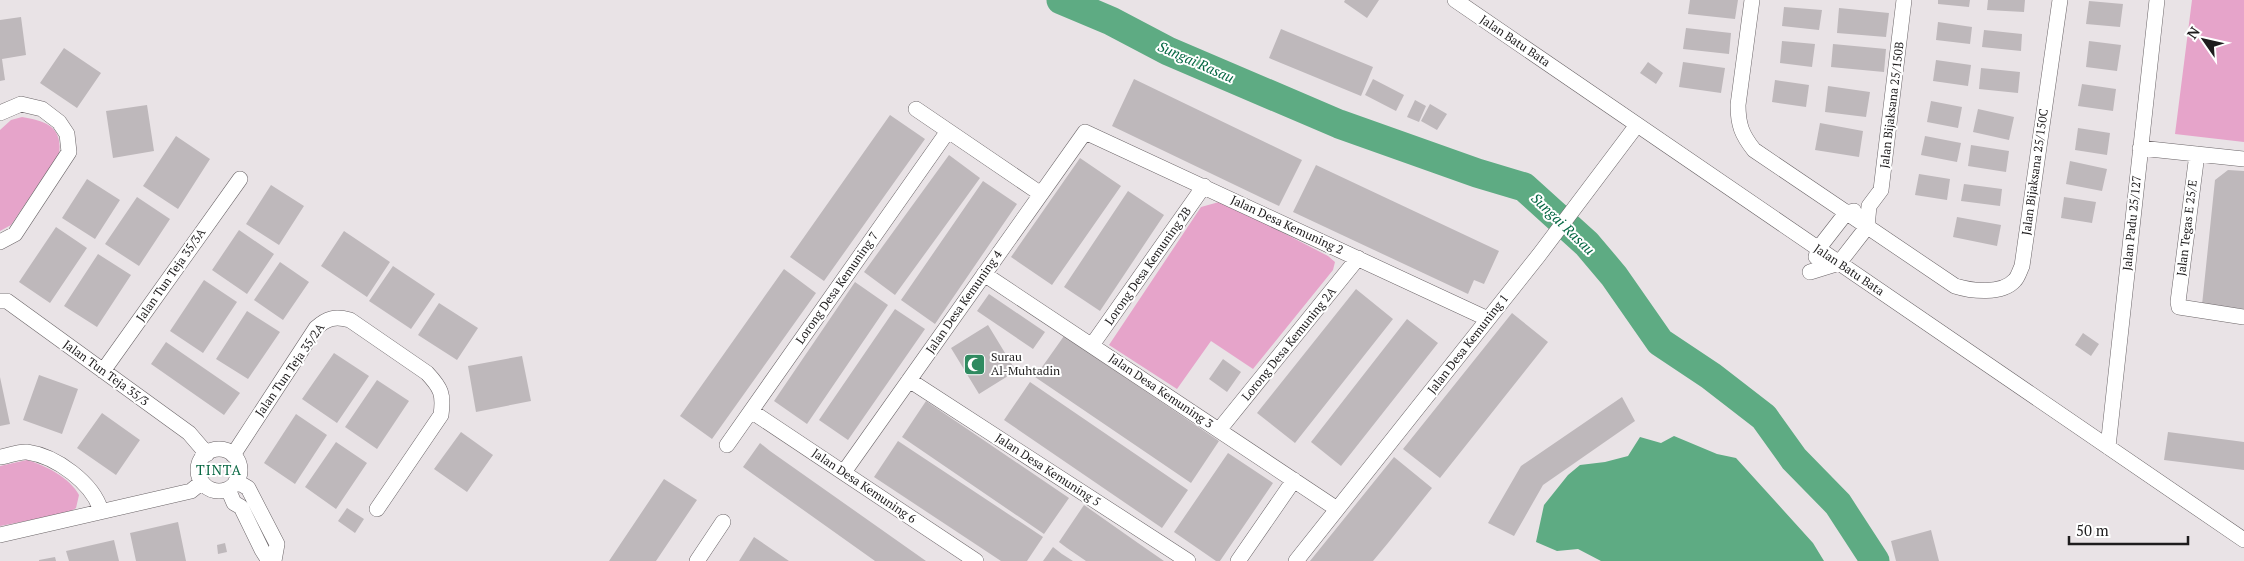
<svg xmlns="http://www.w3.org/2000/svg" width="2244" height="561" viewBox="0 0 2244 561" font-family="'PT Serif',serif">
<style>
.green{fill:#e6a4ca}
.water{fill:#5eab83}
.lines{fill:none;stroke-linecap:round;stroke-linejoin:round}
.river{stroke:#5eab83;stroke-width:29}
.building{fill:#beb8bb}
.minor-casing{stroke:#6b6568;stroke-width:16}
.minor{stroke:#fff;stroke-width:15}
.labels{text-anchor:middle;stroke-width:4;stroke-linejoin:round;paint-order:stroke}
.street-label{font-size:12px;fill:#1e1c1d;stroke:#fff}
.poi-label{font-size:12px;fill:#1e1c1d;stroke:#fff;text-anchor:start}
.water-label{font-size:14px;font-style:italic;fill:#046742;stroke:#fff}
.neighbourhood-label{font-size:14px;letter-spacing:1px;fill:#086742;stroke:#fff}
</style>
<rect width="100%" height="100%" fill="#e9e3e6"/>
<path class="green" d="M2192,0H2244V142L2175,134Z
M22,117C46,121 63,127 59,154L11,225L0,231V130L11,120Z
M1219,202H1224L1328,256L1335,262L1333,270L1253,369L1211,341L1177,389L1109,345L1201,207Z
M27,460C45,465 70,478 79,495L76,508L68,513L0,526V466Z"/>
<path class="water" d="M1674,436L1717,454L1736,458L1813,543L1824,561H1601L1578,549L1557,551L1536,542L1544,505L1568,475L1580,465L1605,462L1628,456L1640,437L1661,443Z"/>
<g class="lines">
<path class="river" d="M1061,0L1111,21L1168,51L1339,124L1477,173L1524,187L1587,244L1614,276L1660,342L1711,376L1764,417L1794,459L1838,504L1875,561"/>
</g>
<path class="building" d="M1345,0H1379L1367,18L1344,2Z
M1690,0H1738L1735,19L1688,14Z
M1938,0H1970L1969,7L1938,4Z
M1988,0H2025L2024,12L1987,10Z
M2089,1L2123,4L2120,27L2086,24Z
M1784,7L1822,10L1819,30L1782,26Z
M1839,8L1889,13L1886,37L1837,33Z
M21,17L26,55L2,59L5,80L0,81V20Z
M1938,22L1972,27L1970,44L1936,40Z
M1686,28L1731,33L1729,54L1683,49Z
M1281,29L1373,67L1361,96L1269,58Z
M1984,30L2022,34L2021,51L1982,47Z
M1782,41L1815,44L1812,67L1780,63Z
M2089,41L2121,45L2117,71L2086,67Z
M1833,44L1886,49L1884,72L1831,67Z
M64,48L101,73L77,108L40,83Z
M1936,60L1971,65L1968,86L1933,81Z
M1648,62L1663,73L1656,84L1640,73Z
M1683,62L1725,68L1721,93L1679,87Z
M1981,68L2020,72L2018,93L1979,89Z
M1134,79L1302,160L1279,206L1112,126Z
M1373,79L1404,95L1396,111L1365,95Z
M1775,80L1809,85L1806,107L1772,102Z
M2082,84L2116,89L2113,111L2078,106Z
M1828,86L1870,92L1866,117L1825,112Z
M1415,100L1426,106L1419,122L1407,117Z
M1931,101L1962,107L1958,128L1927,122Z
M1430,104L1447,114L1437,130L1421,121Z
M147,105L154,151L113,158L106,111Z
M1978,109L2014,117L2009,140L1973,132Z
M890,115L925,139L824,281L790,257Z
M1820,123L1863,131L1859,157L1815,150Z
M2078,128L2110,133L2107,155L2075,150Z
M176,136L210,159L178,209L143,186Z
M1925,136L1961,143L1957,162L1921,155Z
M1971,145L2009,151L2006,172L1968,166Z
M949,155L980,178L895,295L864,272Z
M1080,158L1121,186L1052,285L1011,257Z
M2070,161L2107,169L2102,191L2066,184Z
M1316,165L1499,251L1484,284L1474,280L1468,294L1293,212Z
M2228,170L2244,171V309L2202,305L2215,180Z
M1919,174L1950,179L1947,200L1915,195Z
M87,179L120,200L95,239L62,218Z
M983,181L1017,204L935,324L901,300Z
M1964,184L2002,189L2000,206L1961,201Z
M271,185L304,206L279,245L246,224Z
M1128,191L1164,215L1100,311L1064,287Z
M137,197L170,219L139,266L105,244Z
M2064,197L2096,202L2092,223L2061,218Z
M1957,217L2001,225L1997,246L1953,237Z
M56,227L87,248L50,303L19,282Z
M239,230L274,254L247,294L212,270Z
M344,231L390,262L367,297L321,266Z
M98,254L131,275L97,327L64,306Z
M280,262L309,282L283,320L254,300Z
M393,266L435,294L411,329L369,301Z
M784,269L816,293L712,439L680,416Z
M204,280L237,302L203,353L170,331Z
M855,282L888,305L807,424L774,401Z
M1356,289L1393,319L1295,443L1257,413Z
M989,294L1045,332L1033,349L977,311Z
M439,303L478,328L457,360L418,335Z
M895,309L925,329L848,440L819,420Z
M247,311L280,332L248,379L216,359Z
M1512,313L1548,342L1440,478L1403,449Z
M1407,319L1438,343L1341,466L1311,442Z
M988,325L1016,371L979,394L951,348Z
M2083,333L2099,344L2091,356L2075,345Z
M1064,336L1219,441L1191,483L1035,377Z
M166,342L240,393L224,415L151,364Z
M334,353L369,376L337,423L302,399Z
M522,356L531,401L476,412L468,366Z
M1223,359L1241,372L1227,392L1209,379Z
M39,375L78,389L62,434L23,420Z
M0,377L10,424L0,426Z
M377,380L409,401L377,449L345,427Z
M1030,382L1188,490L1162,528L1004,420Z
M1622,397L1635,421L1543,485L1514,536L1488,523L1521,466Z
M926,401L1069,498L1044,534L902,437Z
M102,413L140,440L116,475L77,448Z
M296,414L327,435L295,484L264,463Z
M461,432L493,455L467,492L434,469Z
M2168,432L2244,442V470L2164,460Z
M898,441L1043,537L1027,561H1001L874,477Z
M336,442L367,463L336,509L305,487Z
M760,443L770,451L926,561H875L764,482L743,467Z
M1228,453L1273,483L1220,561H1216L1174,532Z
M1394,457L1432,488L1388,543L1373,561H1310Z
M664,479L697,500L656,561H609Z
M1084,505L1138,543L1164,561H1086L1067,548L1059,542Z
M347,508L364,519L355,533L338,521Z
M178,522L186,561H136L130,533Z
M1931,530L1939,561H1896L1891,541Z
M754,537L789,561H739Z
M114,540L119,561H69L66,551Z
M225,543L227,552L218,554L217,545Z
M1053,547L1062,554L1073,561H1043Z
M55,557L56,561H39V560Z"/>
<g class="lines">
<defs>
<path id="minor" d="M1455,0L2244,540
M1752,0L1738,105C1738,125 1742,135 1754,150L1955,286C1971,291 2002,295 2015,280C2018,277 2020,270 2022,266L2060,0
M916,109L1041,194
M0,113L21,104L42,109L59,122L67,134L69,152L15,234L0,242
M2140,148L2244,159
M2197,154L2178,302L2179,307L2244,317
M1816,257L1818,249L1846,213L1854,211
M1810,272L1839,263L1867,227L1869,206L1881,190L1904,0
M984,274L1337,509
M0,301H7L189,433L207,454
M1092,345L1204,186
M103,371L240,179
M909,380L1188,561
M751,411L976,561
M1219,430L1358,258
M727,445L948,131
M2108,447L2157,0
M198 470a21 21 0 1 1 42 0a21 21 0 1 1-42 0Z
M233,455L316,328C327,318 335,316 350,320L427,373C441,388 444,394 441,415L377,509
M0,457C8,456 19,451 27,452C56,456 93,483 101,511
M844,472L1085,132L1488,319
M236,481L248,488L277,544L274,561
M228,489L234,503L241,507L262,550L269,561
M0,535L191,491L202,482
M697,561L723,522
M1238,561L1294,480
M1296,561L1539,255L1637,125"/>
</defs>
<use href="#minor" class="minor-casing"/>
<use href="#minor" class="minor"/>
</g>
<defs>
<symbol id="mosque-square" viewBox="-11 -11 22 22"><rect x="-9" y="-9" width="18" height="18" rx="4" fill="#2f8a60" stroke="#fff"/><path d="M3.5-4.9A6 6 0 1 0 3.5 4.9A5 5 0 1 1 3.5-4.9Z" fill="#fff"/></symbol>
</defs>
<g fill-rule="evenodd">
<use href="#mosque-square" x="962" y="352" width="25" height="25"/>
</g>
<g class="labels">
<g class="street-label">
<text transform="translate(1515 41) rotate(34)" y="4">Jalan Batu Bata</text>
<text transform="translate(1892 105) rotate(-83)" y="4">Jalan Bijaksana 25/150B</text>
<text transform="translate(2035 172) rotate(-82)" y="4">Jalan Bijaksana 25/150C</text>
<text transform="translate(2132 223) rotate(-84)" y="4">Jalan Padu 25/127</text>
<text transform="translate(1287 225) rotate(25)" y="4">Jalan Desa Kemuning 2</text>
<text transform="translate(2187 228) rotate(-83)" y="4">Jalan Tegas E 25/E</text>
<text transform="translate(1148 266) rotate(-55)" y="4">Lorong Desa Kemuning 2B</text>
<text transform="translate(1849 270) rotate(34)" y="4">Jalan Batu Bata</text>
<text transform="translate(171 275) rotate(-55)" y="4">Jalan Tun Teja 35/3A</text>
<text transform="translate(837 288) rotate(-55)" y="4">Lorong Desa Kemuning 7</text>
<text transform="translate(964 302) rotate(-55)" y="4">Jalan Desa Kemuning 4</text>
<text transform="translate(1289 344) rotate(-51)" y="4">Lorong Desa Kemuning 2A</text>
<text transform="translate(1468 344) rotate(-52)" y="4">Jalan Desa Kemuning 1</text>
<text transform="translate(290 370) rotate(-55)" y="4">Jalan Tun Teja 35/2A</text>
<text transform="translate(106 373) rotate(36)" y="4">Jalan Tun Teja 35/3</text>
<text transform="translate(1161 391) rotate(34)" y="4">Jalan Desa Kemuning 3</text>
<text transform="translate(1048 470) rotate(33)" y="4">Jalan Desa Kemuning 5</text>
<text transform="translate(864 486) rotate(34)" y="4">Jalan Desa Kemuning 6</text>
</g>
<g class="poi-label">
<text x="991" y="361">Surau<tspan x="991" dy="14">Al-Muhtadin</tspan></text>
</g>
<g class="water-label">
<text transform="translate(1196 62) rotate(24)" y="5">Sungai Rasau</text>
<text transform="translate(1563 224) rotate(44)" y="5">Sungai Rasau</text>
</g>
<g class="neighbourhood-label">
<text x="219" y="475">TINTA</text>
</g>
</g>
<g transform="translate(2204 40) rotate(304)" stroke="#ffffff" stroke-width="4" paint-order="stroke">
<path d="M0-4L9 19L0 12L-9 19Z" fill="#1e1c1d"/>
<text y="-8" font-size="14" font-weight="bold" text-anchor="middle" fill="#1e1c1d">N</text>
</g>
<path d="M2069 536v8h119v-8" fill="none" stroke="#1e1c1d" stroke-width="2.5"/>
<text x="2076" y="536" font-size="15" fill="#1e1c1d" stroke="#ffffff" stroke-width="4" paint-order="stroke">50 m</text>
</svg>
